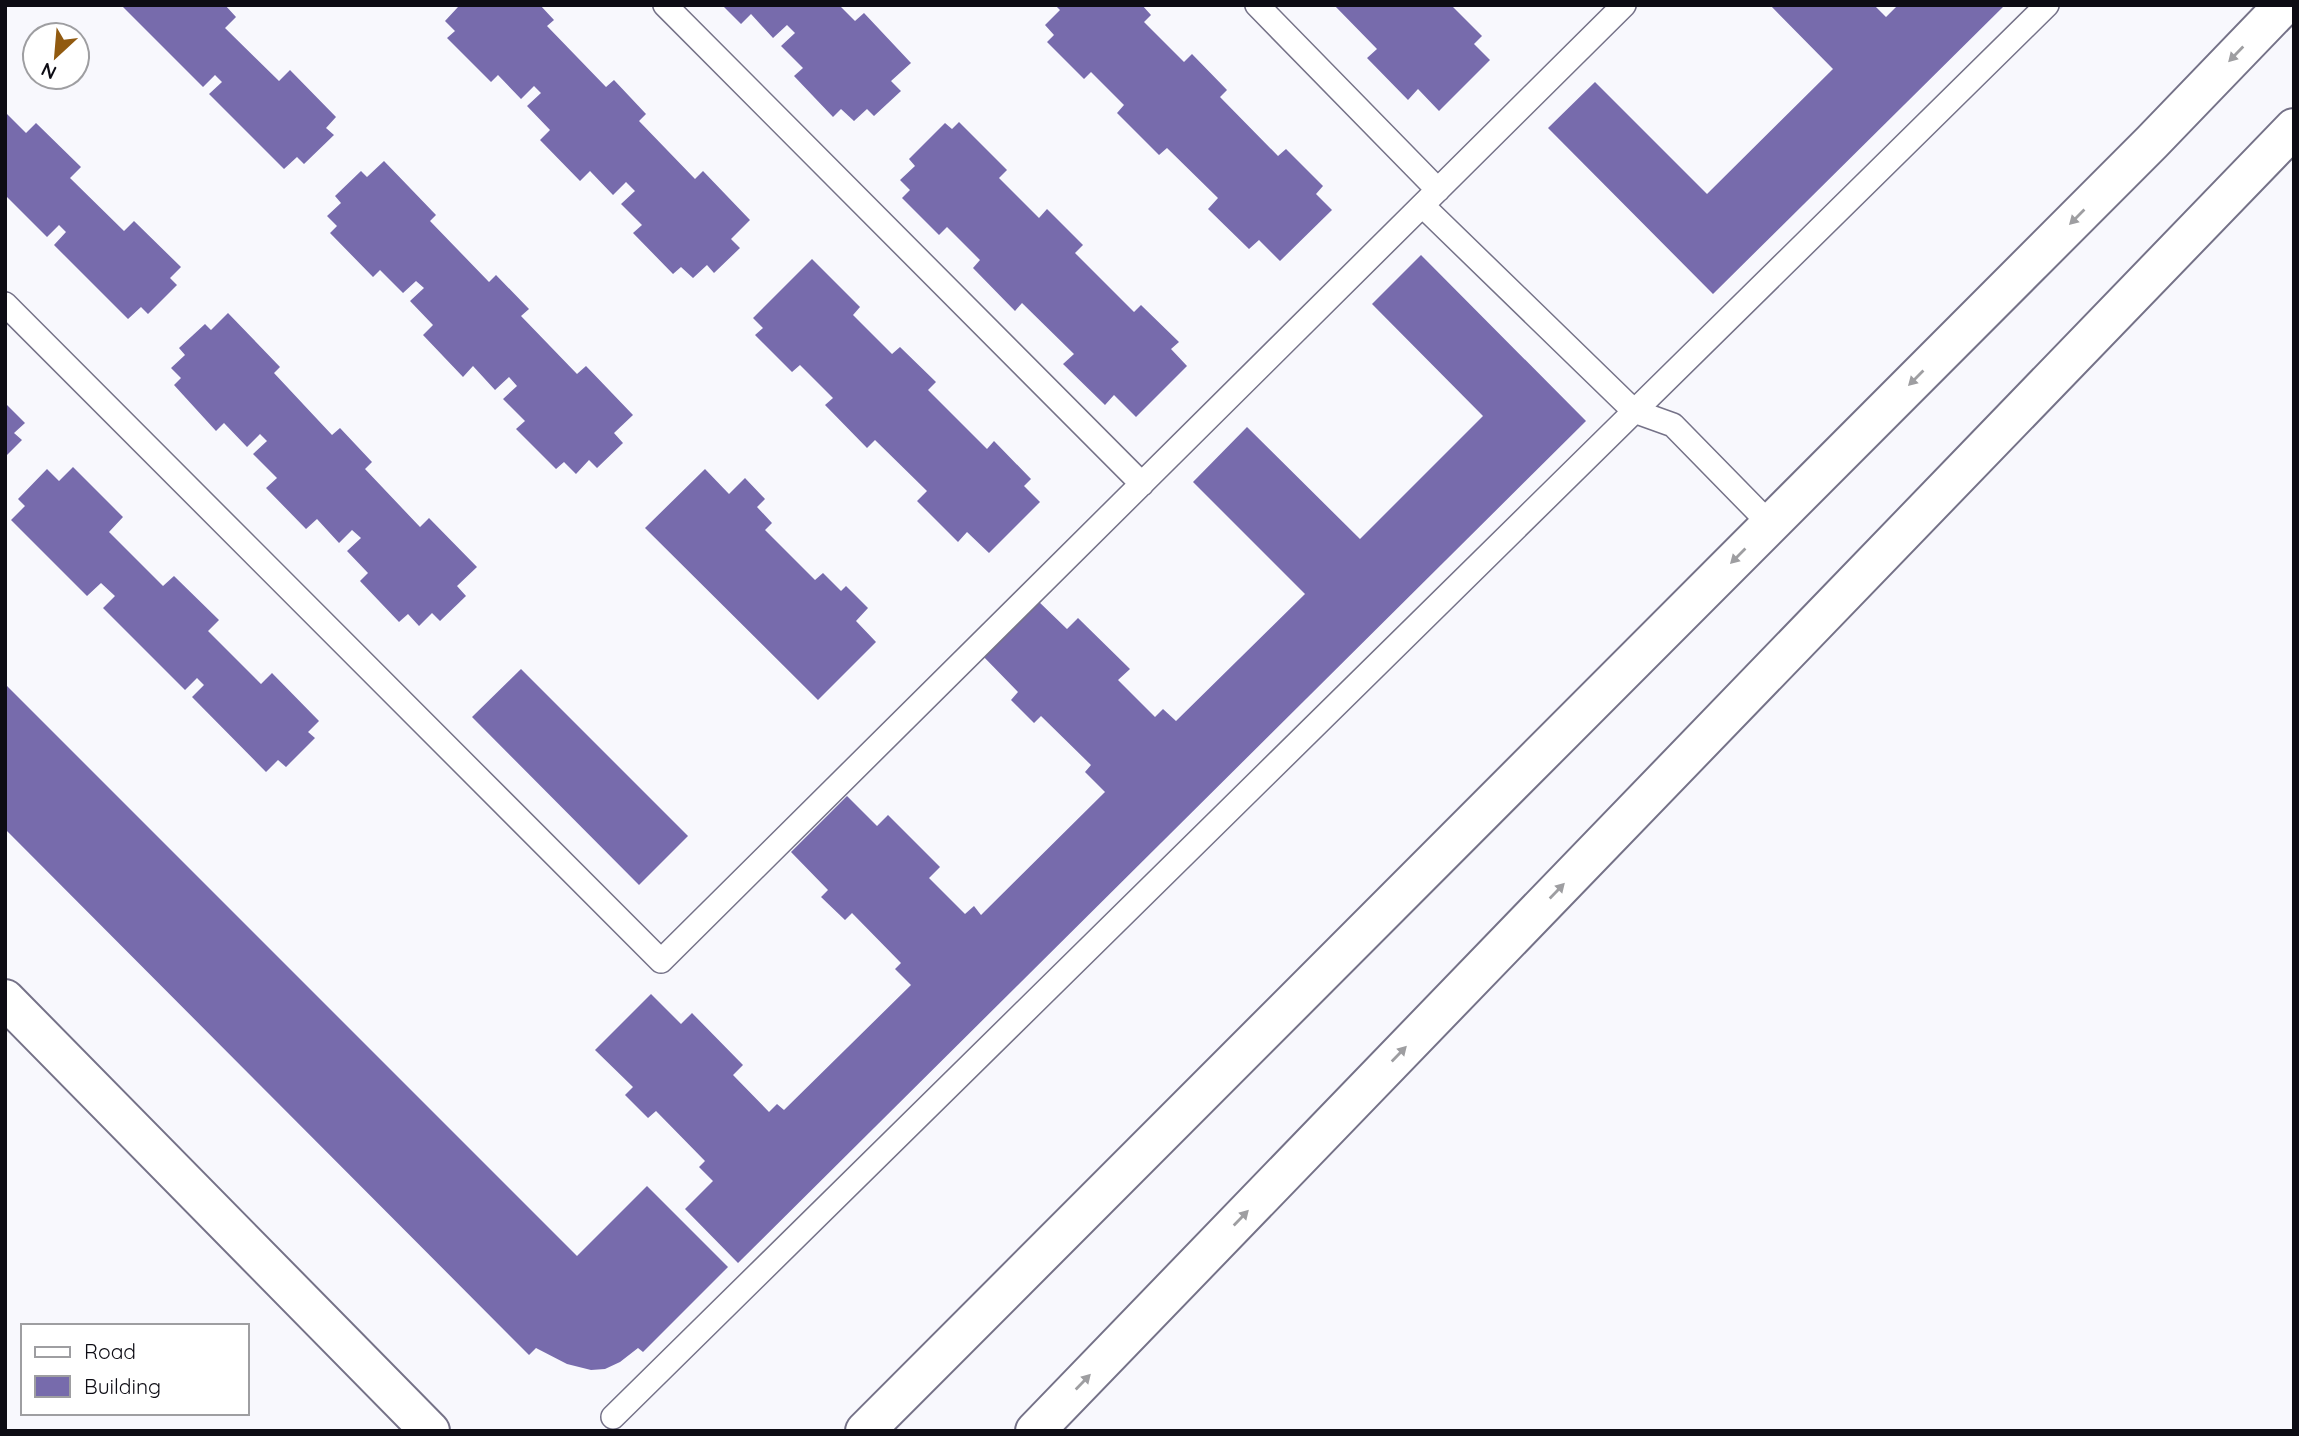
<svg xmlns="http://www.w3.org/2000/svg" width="2299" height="1436" viewBox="0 0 2299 1436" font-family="Quicksand,sans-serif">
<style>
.building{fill:#776bac}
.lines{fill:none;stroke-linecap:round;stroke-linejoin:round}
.lane-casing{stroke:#757288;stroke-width:26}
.secondary-casing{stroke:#757288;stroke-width:42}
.lane{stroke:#fff;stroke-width:23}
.secondary{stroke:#fff;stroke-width:38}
.oneway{fill:#9e9ea1}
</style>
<rect width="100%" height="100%" fill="#f8f8fd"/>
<path class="building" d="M121,5H225L236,17L225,28L279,81L290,70L336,117L326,128L334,135L304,164L297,157L284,169L209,94L222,82L215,75L203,87Z
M456,5H540L554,20L547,26L606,87L614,80L646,114L639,121L695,179L703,171L750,220L731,239L740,248L714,273L707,265L693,278L681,267L673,274L633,233L642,225L621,204L635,191L626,182L613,195L590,171L580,181L540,140L550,130L527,106L541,93L534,86L521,99L498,75L491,82L447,38L455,31L445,21L458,7Z
M722,5H839L855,21L864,13L911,63L891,81L901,91L874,116L867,109L854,121L841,109L833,117L794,76L803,68L781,46L795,33L787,25L773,38L751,14L741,24Z
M1055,5H1142L1151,15L1144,22L1184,62L1192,54L1227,90L1220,97L1278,156L1286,149L1323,186L1316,194L1332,210L1280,261L1259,240L1249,249L1208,209L1218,198L1167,148L1159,155L1117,113L1124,105L1091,72L1084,79L1047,42L1054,35L1045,25L1060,10Z
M1334,5H1451L1482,36L1474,44L1490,60L1439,111L1418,89L1408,100L1367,58L1377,49Z
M1770,5H1874L1886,17L1898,5H2005L1713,294L1548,128L1595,82L1707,194L1833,69Z
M5,112L26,133L36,123L81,167L70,178L124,231L134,221L181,267L170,278L177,285L148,314L141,307L128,319L54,245L66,232L59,225L47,237L5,195Z
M959,122L1007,170L999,178L1039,218L1047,209L1083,245L1075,253L1134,312L1141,305L1179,342L1171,349L1187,366L1136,417L1114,395L1105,405L1063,364L1074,354L1022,303L1015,311L973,268L980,260L947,227L939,235L902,198L910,190L900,180L915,166L909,159L945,123L952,129Z
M384,161L436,215L430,221L489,282L496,275L529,309L521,316L577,374L586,366L633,415L614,433L623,443L597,468L589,460L576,474L564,462L556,469L516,429L525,421L503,399L517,386L509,377L495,390L473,366L463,377L423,335L433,325L410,301L424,288L416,281L403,293L380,270L373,277L330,233L337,226L327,216L341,203L335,196L361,171L367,177Z
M1421,255L1586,421L738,1263L685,1209L713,1181L699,1167L705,1161L656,1111L648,1118L625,1095L633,1087L595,1050L651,994L681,1024L692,1013L743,1065L733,1075L769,1112L777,1104L784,1110L911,985L895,969L901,963L852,913L845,920L821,897L828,890L791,852L847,796L877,826L888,815L940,867L929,878L965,914L974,906L981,915L1105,792L1085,772L1091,765L1041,716L1034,723L1011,700L1018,692L981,654L1036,599L1067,629L1078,618L1130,669L1118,680L1155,717L1163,709L1176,721L1305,594L1193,482L1247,427L1360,539L1483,416L1372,304Z
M812,259L860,307L853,315L892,354L900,347L936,382L928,390L987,449L994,441L1031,479L1024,486L1040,502L989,553L967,532L958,542L917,501L927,491L875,440L867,448L825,405L833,398L800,365L792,372L755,335L763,328L753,318Z
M228,313L280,367L274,373L332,435L340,428L372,462L365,469L420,527L429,518L477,567L457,586L466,596L440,621L432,613L419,626L408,614L399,622L360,581L368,573L347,551L361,538L352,530L339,543L317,519L306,529L266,488L277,478L253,454L267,441L260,434L247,447L224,423L216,431L174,385L181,378L171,368L185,355L179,348L205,324L211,330Z
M5,403L25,423L14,433L22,440L5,457Z
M73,467L123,517L109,532L163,586L174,576L219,620L208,631L261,684L272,673L319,721L308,732L315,738L286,767L278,760L266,772L192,697L204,685L197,678L185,690L103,608L115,596L101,583L87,596L11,520L25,506L18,499L47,469L59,481Z
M705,469L729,494L745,478L765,499L757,507L772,523L765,530L815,580L823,573L841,591L846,586L868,608L856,621L876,642L818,700L645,528Z
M521,669L688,836L639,885L472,717Z
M5,684L577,1256L647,1186L728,1267L643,1352L638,1348L620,1362L605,1369L591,1370L567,1364L536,1348L529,1355L5,829Z"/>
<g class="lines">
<defs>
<path id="lane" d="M665,5L1142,484
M1257,5L1438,190
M1423,206L1634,411L1673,425L1770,524
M5,304L661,961L1624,5
M613,1417L2047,5"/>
<path id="secondary" d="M5,999L430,1431
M865,1431L2152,142L2284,5
M1035,1431L2294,128"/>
</defs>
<use href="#lane" class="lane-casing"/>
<use href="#secondary" class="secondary-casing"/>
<use href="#lane" class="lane"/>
<use href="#secondary" class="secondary"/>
</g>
<defs><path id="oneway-solid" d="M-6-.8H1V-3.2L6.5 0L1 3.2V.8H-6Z" transform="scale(1.75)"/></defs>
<g class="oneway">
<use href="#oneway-solid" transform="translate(2236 54) rotate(134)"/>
<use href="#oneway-solid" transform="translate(2077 217) rotate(135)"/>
<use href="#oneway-solid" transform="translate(1916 378) rotate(135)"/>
<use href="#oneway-solid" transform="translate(1738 556) rotate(135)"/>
<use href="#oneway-solid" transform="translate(1557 891) rotate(-46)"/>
<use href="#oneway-solid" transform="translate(1399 1054) rotate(-46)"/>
<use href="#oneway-solid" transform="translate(1241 1218) rotate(-46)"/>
<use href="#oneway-solid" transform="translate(1083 1382) rotate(-46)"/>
</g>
<rect width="2299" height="1436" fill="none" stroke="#0d0c14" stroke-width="14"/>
<rect x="21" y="1324" width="228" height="91" fill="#ffffff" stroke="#9e9ea1" stroke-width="2"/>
<rect x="35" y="1347" width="35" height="10" fill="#ffffff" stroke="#9e9ea1" stroke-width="2"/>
<text x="84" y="1359" font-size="21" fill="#0d0c14">Road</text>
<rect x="35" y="1376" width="35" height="21" fill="#776bac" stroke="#9e9ea1" stroke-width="2"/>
<text x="84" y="1394" font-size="21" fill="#0d0c14">Building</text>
<g transform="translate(56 56) rotate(206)"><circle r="33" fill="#ffffff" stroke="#9e9ea1" stroke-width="2"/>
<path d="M0-5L12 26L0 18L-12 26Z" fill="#915a10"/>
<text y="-10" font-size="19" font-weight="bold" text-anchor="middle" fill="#0d0c14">N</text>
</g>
</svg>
